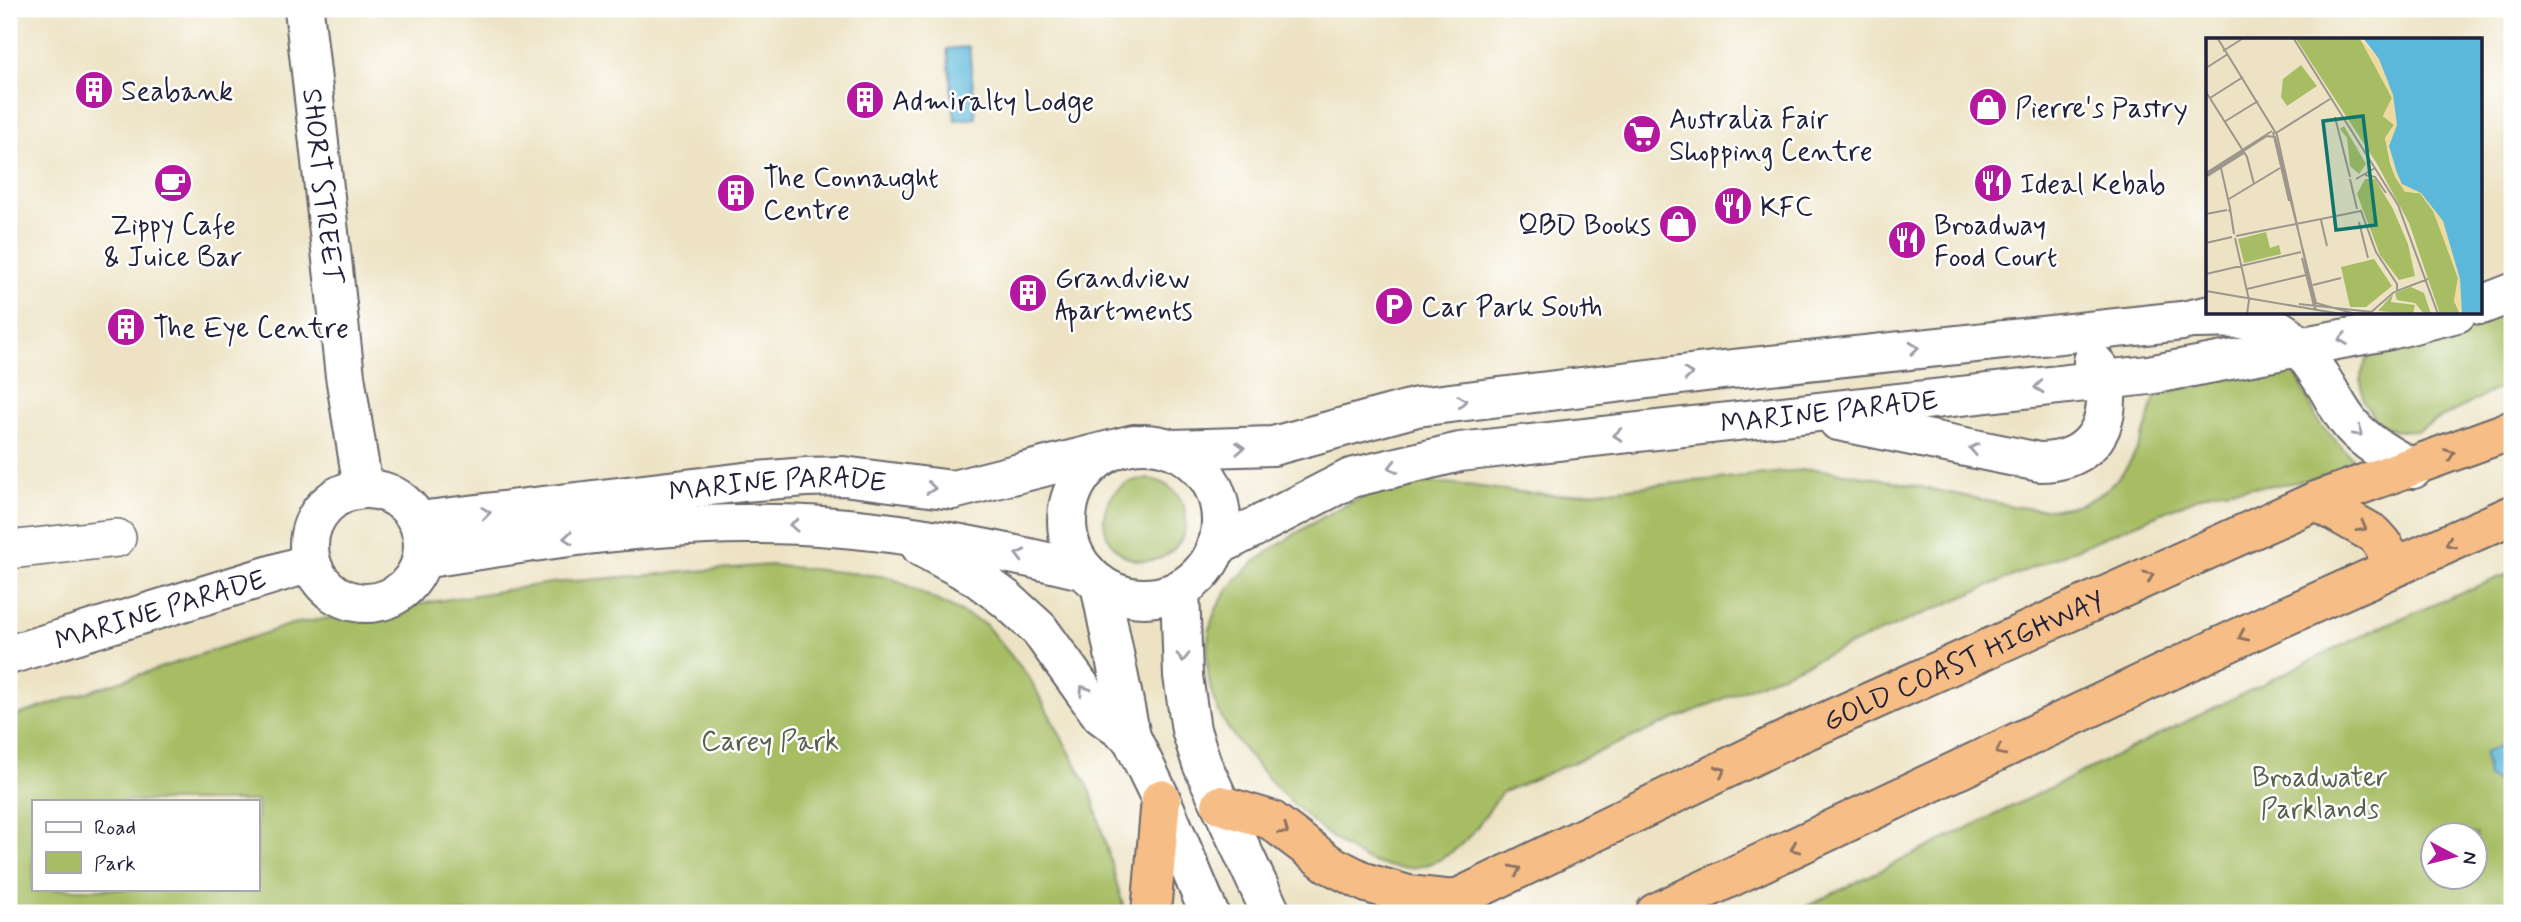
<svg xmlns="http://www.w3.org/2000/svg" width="2521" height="922" viewBox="0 0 2521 922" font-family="Mynerve,sans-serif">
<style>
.green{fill:#a6bd63;stroke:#64704f;stroke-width:2;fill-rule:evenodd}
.water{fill:#5cb8da;stroke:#3f6d8a;stroke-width:2}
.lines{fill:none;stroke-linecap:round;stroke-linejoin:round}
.minor-casing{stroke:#69666b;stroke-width:40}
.tertiary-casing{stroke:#69666b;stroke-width:42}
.trunk-casing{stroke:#69666b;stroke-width:42}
.minor{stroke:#fff;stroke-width:37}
.tertiary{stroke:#fff;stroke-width:38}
.trunk{stroke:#f6be86;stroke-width:38}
.oneway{stroke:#9c9ca7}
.oneway2{stroke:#8c7060}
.labels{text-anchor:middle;stroke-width:5;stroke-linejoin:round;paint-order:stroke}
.poi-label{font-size:28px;fill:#22223b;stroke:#fff;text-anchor:start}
.street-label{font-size:28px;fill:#22223b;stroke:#fff}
.park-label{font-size:28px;fill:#57604b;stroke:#fff}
.inset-river{fill:none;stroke:#5cb8da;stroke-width:3.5}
.inset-road{fill:none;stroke:#9c968d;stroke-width:2}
.view{fill:#0f766e;fill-opacity:0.15;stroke:#0f766e;stroke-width:3.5}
.inset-edge{fill:none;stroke:#22223b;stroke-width:3.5}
</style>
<rect width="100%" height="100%" fill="#fff"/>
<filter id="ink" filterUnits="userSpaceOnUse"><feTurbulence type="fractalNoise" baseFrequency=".0143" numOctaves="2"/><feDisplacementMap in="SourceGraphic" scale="14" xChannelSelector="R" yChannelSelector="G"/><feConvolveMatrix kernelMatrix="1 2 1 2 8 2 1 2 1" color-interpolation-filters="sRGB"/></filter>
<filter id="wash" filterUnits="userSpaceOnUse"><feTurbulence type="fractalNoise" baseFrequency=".00686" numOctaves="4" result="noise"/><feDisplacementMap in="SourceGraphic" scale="28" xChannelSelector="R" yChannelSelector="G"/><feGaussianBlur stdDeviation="1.57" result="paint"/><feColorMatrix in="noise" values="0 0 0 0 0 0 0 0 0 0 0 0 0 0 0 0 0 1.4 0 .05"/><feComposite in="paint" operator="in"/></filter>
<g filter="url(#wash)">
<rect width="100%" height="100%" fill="#ede3c4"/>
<path class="green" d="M2512,309V381L2418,430L2395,431L2375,419L2363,400L2361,376L2366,360L2383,346Z
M2281,363L2292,366L2319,423L2354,460C2310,490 2261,483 2211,492L1501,793C1480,824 1460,857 1422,866C1406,870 1380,866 1365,859C1322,839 1237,753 1218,710C1205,682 1203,641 1215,612C1230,577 1261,556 1292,536C1329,512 1368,490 1413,484C1462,479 1511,495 1560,495L1813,469C1864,474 1914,486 1965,496C1990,501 2017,509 2043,509C2113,511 2142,455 2155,396Z
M1104 520a41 41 0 1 1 82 0a41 41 0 1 1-82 0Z
M770,565L890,577L985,624L1029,677L1091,792L1124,909L1122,913H9V718L292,624L551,583ZM257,801V889H33V801Z
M2512,572V913H1793L2380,627ZM2434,834H2476V876H2434Z"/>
<path class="water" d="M969,47L976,118L955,120L947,49Z
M2512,740V789H2511L2488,777L2484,753Z"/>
</g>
<g filter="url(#ink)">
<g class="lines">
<defs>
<path id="minor" d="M9,550L117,538"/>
<g id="tertiary">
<path id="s1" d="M304,9L345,376L363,488"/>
<path d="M2481,305L2512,293"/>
<path d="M2197,319C2276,316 2287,323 2328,389C2335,401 2342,415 2352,426C2369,445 2391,456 2413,469"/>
<path d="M1838,421L2039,462C2079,462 2105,441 2106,400C2106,394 2108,384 2106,378C2103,372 2097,366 2093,361"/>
<circle cx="1144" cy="521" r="77"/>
<path d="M1172,449L1273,446L1417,407L1714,371L2182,321L2220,313"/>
<circle cx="366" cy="546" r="57"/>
<path id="s2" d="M418,521L744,482L806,477L843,476L953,490L1134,444"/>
<path d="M921,547L975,576L1006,599L1039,629L1101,715L1131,737"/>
<path id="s3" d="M1216,547L1351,478L1460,452L2149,375L2390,330L2457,313"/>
<path d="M422,559C528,542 637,525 744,524C860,522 974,544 1086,571"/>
<path d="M1100,584L1131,737L1161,799L1209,913"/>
<path d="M1180,589L1183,676L1191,730L1202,764L1271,913"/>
<path id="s4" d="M9,655L310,563"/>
</g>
<g id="trunk">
<path d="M2316,501L2374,534L2383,544L2391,569"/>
<path d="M1221,805L1271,820L1329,864L1367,883L1408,895L1454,900"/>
<path d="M1151,913L1161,799"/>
<path id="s5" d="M1427,913L1796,735L2316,501L2512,430"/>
<path d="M1655,913L2270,623L2512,515"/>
</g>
</defs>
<use href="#minor" class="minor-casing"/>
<use href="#tertiary" class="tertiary-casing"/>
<use href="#trunk" class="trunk-casing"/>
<use href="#minor" class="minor"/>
<use href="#tertiary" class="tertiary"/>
<use href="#trunk" class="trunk"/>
</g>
<defs><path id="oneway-chevron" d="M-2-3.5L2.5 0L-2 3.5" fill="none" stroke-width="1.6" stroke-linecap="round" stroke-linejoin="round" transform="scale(1.75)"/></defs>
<g class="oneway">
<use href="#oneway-chevron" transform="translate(2343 339) rotate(170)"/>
<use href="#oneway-chevron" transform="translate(1914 348) rotate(-6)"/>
<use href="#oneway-chevron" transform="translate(1688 374) rotate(-7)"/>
<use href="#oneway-chevron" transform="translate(2039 387) rotate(174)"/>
<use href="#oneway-chevron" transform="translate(1462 401) rotate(-7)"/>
<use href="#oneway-chevron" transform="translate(2358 432) rotate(44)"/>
<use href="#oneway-chevron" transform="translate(1618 435) rotate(174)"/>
<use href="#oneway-chevron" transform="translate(1240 448) rotate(-3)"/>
<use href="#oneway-chevron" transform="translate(1974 449) rotate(-169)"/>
<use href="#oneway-chevron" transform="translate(1393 467) rotate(166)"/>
<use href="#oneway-chevron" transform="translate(931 488) rotate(7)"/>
<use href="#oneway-chevron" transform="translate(486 513) rotate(-7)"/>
<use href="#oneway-chevron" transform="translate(794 525) rotate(-177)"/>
<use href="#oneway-chevron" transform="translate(568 538) rotate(175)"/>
<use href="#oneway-chevron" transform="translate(1020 555) rotate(-166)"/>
<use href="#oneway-chevron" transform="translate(1183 657) rotate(90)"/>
<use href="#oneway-chevron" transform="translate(1084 690) rotate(-123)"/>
</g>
<g class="oneway2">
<use href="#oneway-chevron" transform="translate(2450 454) rotate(-21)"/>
<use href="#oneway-chevron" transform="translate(2362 527) rotate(29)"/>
<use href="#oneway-chevron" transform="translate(2450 543) rotate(156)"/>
<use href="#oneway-chevron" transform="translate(2149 576) rotate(-24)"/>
<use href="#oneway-chevron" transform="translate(2243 636) rotate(155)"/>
<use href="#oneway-chevron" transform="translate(2000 751) rotate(154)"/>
<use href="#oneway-chevron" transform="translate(1721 771) rotate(-26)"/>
<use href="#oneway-chevron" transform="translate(1284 830) rotate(37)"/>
<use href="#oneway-chevron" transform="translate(1795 848) rotate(155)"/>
<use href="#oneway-chevron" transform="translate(1516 870) rotate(-26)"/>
</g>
</g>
<defs>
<symbol id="building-disc" viewBox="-11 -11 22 22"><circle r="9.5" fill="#b5179e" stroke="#fff"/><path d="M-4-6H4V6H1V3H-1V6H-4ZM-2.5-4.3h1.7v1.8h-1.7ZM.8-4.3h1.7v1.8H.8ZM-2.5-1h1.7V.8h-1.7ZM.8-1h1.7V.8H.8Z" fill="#fff"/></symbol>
<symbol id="shop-disc" viewBox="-11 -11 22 22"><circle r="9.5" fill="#b5179e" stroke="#fff"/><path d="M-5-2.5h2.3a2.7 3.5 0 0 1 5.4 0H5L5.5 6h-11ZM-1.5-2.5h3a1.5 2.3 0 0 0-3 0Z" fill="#fff"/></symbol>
<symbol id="supermarket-disc" viewBox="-11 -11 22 22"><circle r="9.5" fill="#b5179e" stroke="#fff"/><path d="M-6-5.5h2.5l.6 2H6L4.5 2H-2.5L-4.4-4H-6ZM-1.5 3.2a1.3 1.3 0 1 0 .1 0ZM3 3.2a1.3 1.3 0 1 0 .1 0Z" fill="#fff"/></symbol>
<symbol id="cafe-disc" viewBox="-11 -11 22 22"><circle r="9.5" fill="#b5179e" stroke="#fff"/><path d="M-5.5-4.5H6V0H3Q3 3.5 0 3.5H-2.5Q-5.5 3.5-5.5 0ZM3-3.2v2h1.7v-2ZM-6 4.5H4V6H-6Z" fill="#fff"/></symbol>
<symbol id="restaurant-disc" viewBox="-11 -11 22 22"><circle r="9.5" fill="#b5179e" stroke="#fff"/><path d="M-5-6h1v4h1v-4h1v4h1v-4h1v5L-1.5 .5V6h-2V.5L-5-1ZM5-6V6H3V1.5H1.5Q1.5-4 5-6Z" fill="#fff"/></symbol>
<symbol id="parking-disc" viewBox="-11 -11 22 22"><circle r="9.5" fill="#b5179e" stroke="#fff"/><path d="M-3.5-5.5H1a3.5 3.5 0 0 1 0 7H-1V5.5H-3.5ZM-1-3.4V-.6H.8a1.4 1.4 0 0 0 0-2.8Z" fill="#fff"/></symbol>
</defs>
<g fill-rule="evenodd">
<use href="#building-disc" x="72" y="68" width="44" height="44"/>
<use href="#building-disc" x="843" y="78" width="44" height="44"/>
<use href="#shop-disc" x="1966" y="85" width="44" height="44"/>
<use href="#supermarket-disc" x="1620" y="112" width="44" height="44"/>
<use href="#cafe-disc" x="151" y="161" width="44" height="44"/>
<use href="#restaurant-disc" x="1971" y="161" width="44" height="44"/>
<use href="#building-disc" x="714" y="171" width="44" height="44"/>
<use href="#restaurant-disc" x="1711" y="184" width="44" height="44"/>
<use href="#shop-disc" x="1656" y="202" width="44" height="44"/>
<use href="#restaurant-disc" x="1885" y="218" width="44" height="44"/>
<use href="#building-disc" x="1006" y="271" width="44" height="44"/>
<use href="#parking-disc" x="1372" y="284" width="44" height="44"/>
<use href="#building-disc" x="104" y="305" width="44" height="44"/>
</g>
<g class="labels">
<g class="poi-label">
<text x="121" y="100">Seabank</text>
<text x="892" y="110">Admiralty Lodge</text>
<text x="2015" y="117">Pierre's Pastry</text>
<text x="1669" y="128">Australia Fair<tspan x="1669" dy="32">Shopping Centre</tspan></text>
<text x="763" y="187">The Connaught<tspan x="763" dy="32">Centre</tspan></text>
<text x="2020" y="193">Ideal Kebab</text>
<text x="1760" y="216">KFC</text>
<text x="173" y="234" text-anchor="middle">Zippy Cafe<tspan x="173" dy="32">&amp; Juice Bar</tspan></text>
<text x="1651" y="234" text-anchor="end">QBD Books</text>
<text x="1934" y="234">Broadway<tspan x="1934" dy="32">Food Court</tspan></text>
<text x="1055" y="287">Grandview<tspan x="1055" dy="32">Apartments</tspan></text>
<text x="1421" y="316">Car Park South</text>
<text x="153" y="337">The Eye Centre</text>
</g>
<g class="street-label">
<text dy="10" stroke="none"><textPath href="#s1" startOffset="178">SHORT STREET</textPath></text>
<text dy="10" stroke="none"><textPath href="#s3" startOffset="635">MARINE PARADE</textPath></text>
<text dy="10" stroke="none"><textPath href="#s2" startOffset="362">MARINE PARADE</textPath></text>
<text dy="10" stroke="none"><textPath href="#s4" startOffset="158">MARINE PARADE</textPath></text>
<text dy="10" stroke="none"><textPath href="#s5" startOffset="593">GOLD COAST HIGHWAY</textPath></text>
</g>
<g class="park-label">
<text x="770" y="750">Carey Park</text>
<text x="2320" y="786">Broadwater<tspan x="2320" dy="32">Parklands</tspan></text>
</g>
</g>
<g transform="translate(2206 38)">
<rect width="276" height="276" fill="#ede3c4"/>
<path d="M90,1H154L168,21L186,60L177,78L188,87L179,100L184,125L189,139L208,155H214L229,176L252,240L248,263L254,276H234L203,185L171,126ZM95,27L111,48L81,68L75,59L77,41ZM138,88L160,126L153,136L144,128L141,100L134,91ZM159,141H169L187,171L202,206L209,238L193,242L174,217L151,156ZM60,194L64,210L73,207L75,216L38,225L32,201ZM168,221L186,248L160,269H144L135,229ZM205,249L218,255L225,276H218L209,265L191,262L189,255ZM187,256L185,264L209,267L207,276L172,273Z" fill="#a6bd63"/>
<path d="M154,1L173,21L187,57L191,88L183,108L191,135L196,146L215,155L237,183L254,241L256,276L248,263L252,240L227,173L214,155L199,154L189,139L179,100L188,87L177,78L186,60Z" fill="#eeda9e"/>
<path d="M158,1H276V276H256L254,241L237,183L215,155L196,146L191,135L183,108L191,87L187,57L173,21Z" fill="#5cb8da"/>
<path class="inset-river" d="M190,1L185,11H210L277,72"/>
<path class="inset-road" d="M12,1L71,97L110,272M88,1L192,167L232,276M17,13L36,1M0,30L22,16M0,54L41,119L48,146M4,60L37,39M129,79L144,139M18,84L52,63M67,94L83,163M70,95L124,61M15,130L24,170M0,135L66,93M0,137L61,98L69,99L110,265L146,275L180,276M159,137L169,139L180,155M0,139L38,115M144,141L151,171M150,141L169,130M23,161L74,130M23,174L24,170L28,196M150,174L155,173L170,214L191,246V253M0,176L21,172M115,182L121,208M153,184L162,220M30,198L150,174M29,200L43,262L41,276M0,205L26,199M96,220L109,272M0,236L95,214M107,247L135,240M41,251L100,237M0,253L135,276M93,266L166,274M163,276L188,254L222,241"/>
<path class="view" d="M157,78L170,187L130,192L117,83Z"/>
<rect width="276" height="276" class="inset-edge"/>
</g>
<rect width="2521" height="922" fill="none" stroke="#fff" stroke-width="35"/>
<rect x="32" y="800" width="228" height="91" fill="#ffffff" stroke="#a7a7b1" stroke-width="2"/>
<rect x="46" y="822" width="35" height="10" fill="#ffffff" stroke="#a7a7b1" stroke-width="2"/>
<text x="94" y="834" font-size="21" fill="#22223b">Road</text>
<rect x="46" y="852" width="35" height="21" fill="#a6bd63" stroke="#a7a7b1" stroke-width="2"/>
<text x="94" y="870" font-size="21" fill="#22223b">Park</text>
<g transform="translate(2454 856) rotate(97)"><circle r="33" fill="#ffffff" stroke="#a7a7b1" stroke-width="2"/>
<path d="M0-5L12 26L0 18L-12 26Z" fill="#b5179e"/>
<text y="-10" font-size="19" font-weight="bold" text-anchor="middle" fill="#22223b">N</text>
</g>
</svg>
